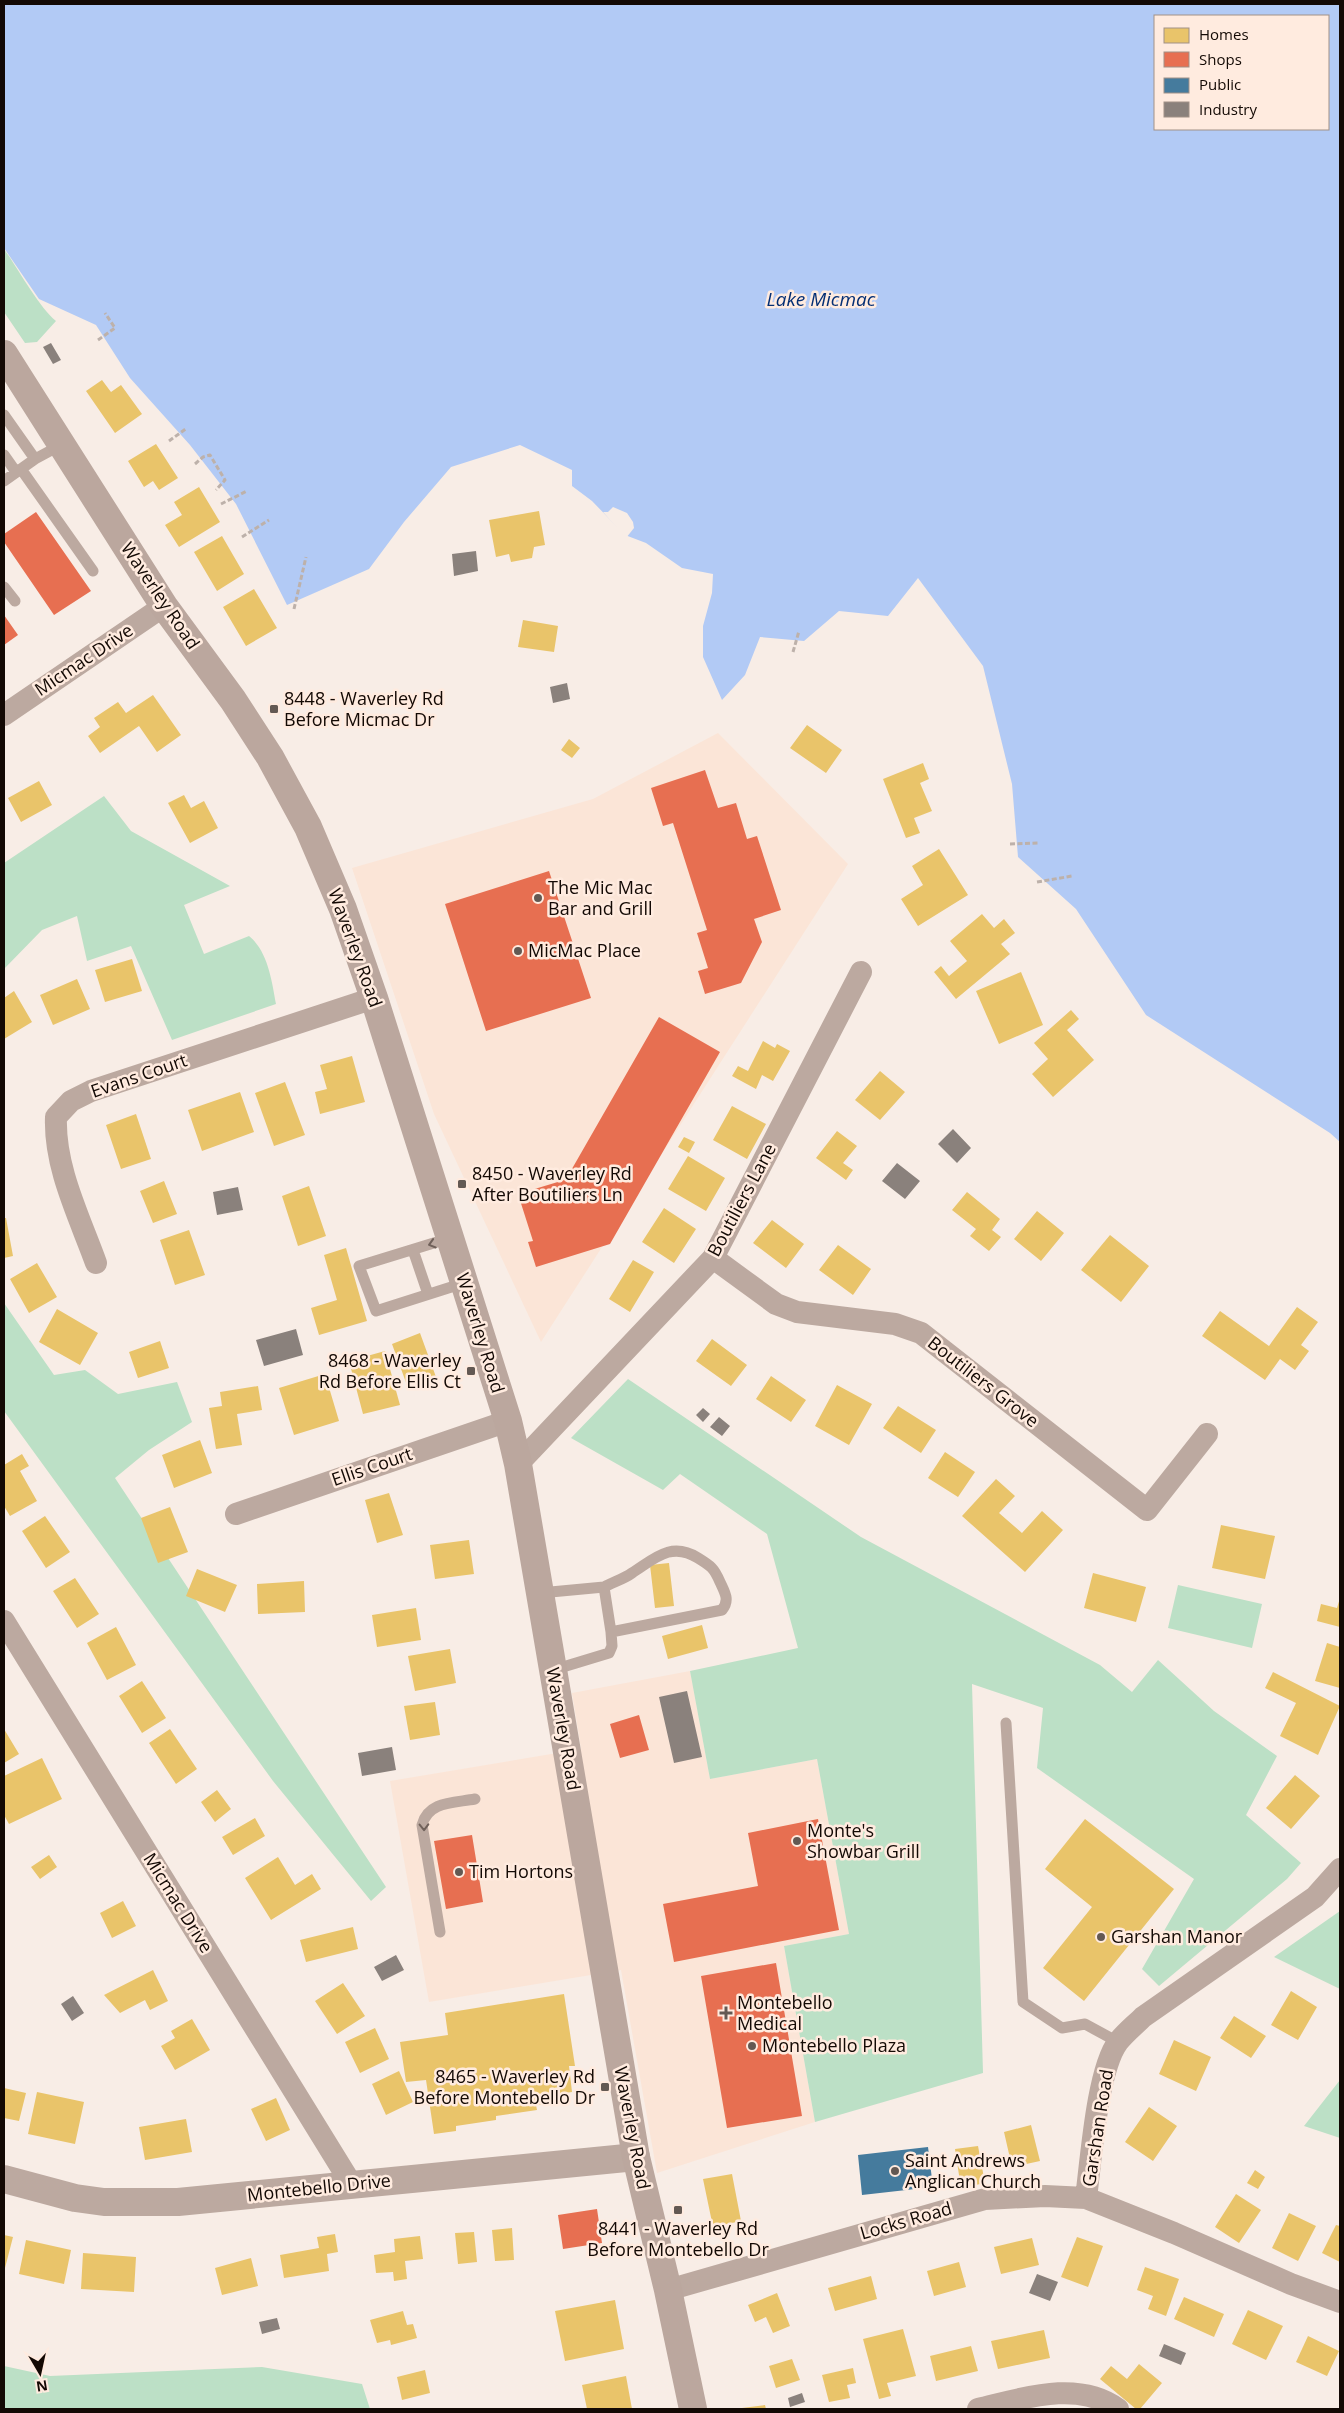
<svg xmlns="http://www.w3.org/2000/svg" width="1344" height="2413" viewBox="0 0 1344 2413" font-family="'Open Sans',sans-serif">
<style>
.built{fill:#fbe5d7}
.green{fill:#bce0c6}
.water{fill:#b2caf5;fill-rule:evenodd}
.pier{fill:#f8ede6}
.homes{fill:#e9c46a}
.shops{fill:#e76f51}
.public{fill:#457b9d}
.industry{fill:#8a817c}
.lines{fill:none;stroke-linecap:round;stroke-linejoin:round}
.path{stroke:#bdb1aa;stroke-width:3;stroke-dasharray:5 2.5;stroke-linecap:butt}
.service{stroke:#bca9a0;stroke-width:11}
.minor{stroke:#bca9a0;stroke-width:22}
.tertiary{stroke:#bca9a0;stroke-width:28}
.secondary{stroke:#bba79e;stroke-width:28}
.oneway{stroke:#70615a}
.poi-dot{fill:#635953;stroke:#ffebdf;stroke-width:2}
.labels{text-anchor:middle;stroke-width:5;stroke-linejoin:round;paint-order:stroke}
.street-label{font-size:18px;fill:#130904;stroke:#ffebdf}
.poi-label{font-size:18px;fill:#130904;stroke:#ffebdf;text-anchor:start}
.water-label{font-size:19px;font-style:italic;fill:#052f74;stroke:#ffebdf}
</style>
<rect width="100%" height="100%" fill="#f8ede6"/>
<path class="built" d="M718,733L848,864L541,1342L434,1114L352,868L593,799Z
M690,1671L710,1779L817,1759L849,1934L784,1946L815,2122L657,2173L621,1970L429,2002L390,1781L581,1749L572,1693Z"/>
<path class="green" d="M4,249C19,270 38,306 56,321L37,342L25,343L4,312Z
M104,796L131,831L230,886L184,905L204,954L249,936C268,951 272,982 276,1004L172,1040L131,946L87,961L77,916L42,930L4,969V863Z
M4,1303L54,1375L85,1370L118,1394L177,1382L192,1422L149,1450L115,1478L386,1887L371,1901L273,1781L4,1411Z
M628,1379L861,1537L1100,1665L1132,1692L1158,1660L1214,1711L1277,1756L1246,1815L1301,1863L1287,1879L1159,1986L1142,1969L1194,1879L1037,1768L1043,1708L972,1684L983,2073L815,2122L784,1946L849,1934L817,1759L710,1779L690,1671L798,1648L767,1534L680,1474L663,1490L571,1438Z
M1178,1585L1262,1604L1252,1648L1168,1628Z
M1340,1911V1989L1274,1957Z
M1340,2080V2138L1304,2126Z
M4,2366L50,2376L262,2367L362,2384L370,2409H4Z"/>
<path class="water" d="M4,4H1340V1142L1330,1133L1146,1015L1076,909L1018,857L1012,784L983,666L918,578L888,616L839,611L804,641L760,637L745,675L722,700L703,657V626L712,593L713,574L682,568L646,543L625,535L592,501L572,486V470L520,445L451,467L404,522L369,569L287,605L236,504L190,445L130,378L96,325L39,299L4,248ZM1155,16H1328V129H1155Z"/>
<path class="pier" d="M613,507L627,513L633,522L634,528L626,538L603,512H608Z"/>
<path class="homes" d="M102,380L111,392L121,385L142,414L115,433L86,391Z
M156,444L178,478L159,490L153,481L144,487L128,461Z
M199,487L220,522L179,547L165,525L182,515L174,502Z
M539,511L545,545L534,547L532,558L511,562L509,554L496,557L489,520Z
M222,536L244,574L217,591L194,552Z
M254,589L277,628L246,646L223,607Z
M523,620L558,626L554,652L518,647Z
M153,695L181,735L157,752L139,726L100,753L88,736L100,727L94,718L118,702L126,713Z
M807,725L842,750L826,773L790,748Z
M569,739L580,748L572,758L561,750Z
M923,763L929,779L920,783L932,811L914,818L920,833L906,838L883,779Z
M39,781L52,805L21,822L8,798Z
M184,795L191,808L204,801L218,828L190,843L168,803Z
M939,849L968,895L918,926L901,899L923,885L912,866Z
M982,914L994,928L1004,919L1015,933L1001,944L1010,954L956,999L934,972L941,966L949,976L967,961L950,941Z
M132,959L142,991L105,1002L95,970Z
M1021,972L1043,1025L999,1044L976,991Z
M77,979L90,1009L53,1025L40,995Z
M14,991L32,1022L4,1039V998Z
M1071,1010L1079,1019L1067,1030L1094,1060L1053,1097L1032,1074L1048,1059L1034,1043Z
M763,1041L775,1048L777,1044L790,1051L773,1081L762,1075L756,1089L732,1076L738,1066L748,1071Z
M352,1056L365,1102L320,1114L315,1092L327,1089L320,1065Z
M880,1071L905,1092L880,1120L855,1100Z
M285,1082L305,1135L274,1146L255,1093Z
M240,1092L254,1132L202,1151L188,1110Z
M732,1106L766,1124L747,1159L713,1140Z
M136,1114L151,1159L121,1169L106,1125Z
M837,1131L857,1146L843,1163L853,1170L846,1180L816,1158Z
M684,1137L695,1142L689,1153L678,1147Z
M688,1156L725,1178L706,1211L668,1189Z
M164,1181L177,1214L153,1223L140,1191Z
M309,1186L326,1236L298,1246L282,1196Z
M967,1192L1000,1219L992,1230L1001,1237L989,1251L970,1236L976,1229L952,1210Z
M664,1208L696,1229L674,1263L642,1242Z
M1037,1211L1064,1233L1041,1261L1014,1239Z
M4,1218H6L13,1256L4,1258Z
M772,1220L804,1244L786,1268L753,1243Z
M189,1230L205,1275L175,1285L160,1240Z
M1110,1235L1149,1266L1121,1302L1081,1270Z
M838,1245L871,1269L853,1295L819,1270Z
M346,1248L367,1321L319,1335L311,1308L337,1300L324,1255Z
M633,1260L654,1272L630,1312L609,1299Z
M37,1263L57,1297L29,1313L10,1279Z
M1297,1307L1318,1322L1301,1345L1309,1351L1295,1370L1280,1359L1265,1380L1202,1336L1220,1311L1269,1346Z
M57,1309L98,1333L80,1365L39,1342Z
M420,1333L436,1377L408,1388L392,1344Z
M712,1339L747,1365L731,1386L696,1361Z
M160,1341L169,1368L138,1378L129,1352Z
M385,1351L400,1405L363,1414L349,1361Z
M325,1374L339,1421L294,1435L279,1388Z
M771,1376L806,1400L791,1422L756,1399Z
M837,1385L872,1404L849,1445L815,1426Z
M258,1386L262,1410L237,1414L242,1445L216,1449L209,1408L222,1406L220,1392Z
M898,1406L936,1430L921,1453L883,1428Z
M200,1440L212,1473L174,1488L162,1455Z
M945,1452L975,1472L958,1497L928,1478Z
M22,1454L29,1466L20,1471L37,1501L10,1516L4,1506V1465Z
M996,1479L1015,1496L999,1513L1022,1533L1042,1511L1063,1530L1025,1572L962,1516Z
M389,1493L403,1535L377,1543L365,1500Z
M170,1507L188,1552L158,1563L141,1518Z
M45,1516L70,1552L46,1568L22,1531Z
M1221,1525L1275,1536L1265,1579L1212,1568Z
M469,1540L474,1574L435,1579L430,1545Z
M669,1563L674,1606L655,1608L650,1565Z
M197,1569L237,1585L225,1612L186,1596Z
M1093,1573L1146,1587L1136,1622L1084,1608Z
M75,1578L99,1614L77,1628L53,1591Z
M304,1581L305,1612L258,1614L257,1584Z
M1340,1598V1627L1317,1621L1321,1604L1337,1608Z
M416,1608L421,1640L377,1647L372,1615Z
M702,1625L708,1648L668,1659L662,1636Z
M116,1627L136,1665L107,1680L87,1643Z
M1327,1643L1340,1647V1688L1315,1681Z
M450,1649L456,1683L415,1691L408,1656Z
M1273,1672L1340,1706L1318,1755L1280,1736L1296,1703L1265,1688Z
M142,1681L166,1718L142,1733L119,1696Z
M435,1702L440,1735L410,1740L404,1706Z
M4,1729L19,1754L4,1763Z
M170,1729L197,1769L176,1784L149,1743Z
M42,1758L62,1799L9,1824L4,1815V1776Z
M1295,1775L1320,1796L1291,1829L1266,1808Z
M217,1790L231,1809L215,1822L201,1802Z
M255,1818L265,1836L233,1855L222,1837Z
M1085,1819L1174,1889L1084,2001L1043,1968L1092,1907L1045,1869Z
M49,1855L57,1867L40,1879L31,1867Z
M278,1857L295,1885L312,1874L321,1889L271,1920L245,1878Z
M123,1901L136,1926L112,1938L100,1913Z
M353,1927L358,1949L306,1962L300,1940Z
M153,1970L168,2001L150,2010L145,2000L120,2013L104,1995Z
M343,1983L365,2016L337,2034L315,2001Z
M1291,1991L1317,2007L1298,2040L1271,2025Z
M564,1994L575,2066H569L572,2092L558,2094L559,2102L536,2105L537,2110L496,2116V2120L456,2126V2131L434,2134L426,2080L406,2082L400,2042L448,2035L445,2013Z
M1234,2016L1266,2036L1251,2058L1220,2038Z
M192,2019L210,2050L175,2070L161,2046L175,2038L171,2031Z
M375,2028L389,2059L360,2073L345,2042Z
M1174,2040L1211,2057L1196,2091L1159,2074Z
M399,2071L413,2102L386,2115L372,2084Z
M4,2088L26,2093L19,2121L4,2118Z
M37,2092L84,2102L75,2144L28,2134Z
M276,2098L290,2130L266,2141L251,2109Z
M1149,2107L1177,2126L1153,2161L1125,2142Z
M186,2119L192,2152L145,2160L139,2127Z
M1031,2125L1040,2161L1012,2167L1004,2132Z
M978,2146L985,2183L961,2188L955,2149Z
M1255,2170L1265,2177L1258,2189L1247,2183Z
M732,2174L741,2221L713,2227L703,2179Z
M1236,2194L1261,2210L1239,2243L1215,2227Z
M1289,2213L1316,2226L1298,2261L1272,2248Z
M1336,2225L1340,2226V2262L1322,2253Z
M512,2228L514,2260L495,2261L492,2230Z
M474,2232L477,2262L458,2264L455,2233Z
M335,2234L338,2252L327,2254L329,2271L284,2278L280,2255L319,2248L317,2237Z
M4,2235L13,2237L5,2268L4,2267Z
M420,2236L423,2259L405,2261L407,2279L394,2281L393,2272L376,2273L374,2255L395,2252L394,2239Z
M1077,2237L1103,2246L1088,2287L1061,2277Z
M1032,2238L1039,2265L1001,2274L994,2247Z
M26,2240L71,2250L64,2284L19,2274Z
M83,2253L136,2257L134,2292L81,2289Z
M251,2258L258,2286L222,2295L215,2268Z
M959,2262L966,2287L934,2296L927,2271Z
M1145,2267L1179,2279L1166,2316L1148,2309L1153,2296L1137,2290Z
M871,2276L877,2299L835,2311L828,2288Z
M777,2293L790,2326L773,2333L766,2317L755,2322L748,2305Z
M1184,2297L1224,2314L1214,2337L1174,2319Z
M615,2300L624,2349L565,2361L555,2311Z
M1248,2310L1283,2326L1266,2360L1232,2344Z
M403,2311L407,2325L413,2324L417,2338L391,2345L390,2340L377,2343L370,2320Z
M903,2329L916,2376L887,2383L891,2396L879,2399L863,2339Z
M1044,2330L1050,2358L998,2369L991,2341Z
M1308,2336L1339,2351L1327,2376L1296,2362Z
M971,2346L978,2371L936,2381L930,2356Z
M792,2359L800,2380L776,2388L769,2366Z
M1139,2364L1162,2383L1140,2409H1136L1100,2379L1111,2366L1127,2379Z
M853,2368L856,2383L847,2385L850,2398L829,2402L822,2375Z
M425,2370L430,2393L402,2400L397,2377Z
M626,2376L632,2409H587L582,2385Z
M765,2405L766,2409H743L742,2408Z"/>
<path class="shops" d="M36,512L91,591L54,615L4,542V534Z
M4,615L18,635L4,645Z
M705,770L718,808L736,803L747,839L757,836L781,910L754,919L762,942L741,983L705,994L698,971L708,968L697,933L707,930L673,823L663,826L651,788Z
M549,871L591,998L486,1031L445,904Z
M659,1017L720,1052L610,1244L536,1267L528,1242L533,1241L518,1194L571,1178L569,1174Z
M639,1715L649,1750L620,1758L610,1724Z
M818,1819L839,1930L674,1962L663,1904L758,1886L748,1833Z
M472,1835L483,1902L446,1909L434,1841Z
M776,1963L802,2116L727,2128L701,1976Z
M597,2209L602,2243L563,2249L558,2215Z"/>
<path class="public" d="M928,2147L933,2187L862,2195L858,2155Z"/>
<path class="industry" d="M51,343L61,360L53,364L43,347Z
M476,551L478,571L454,576L452,554Z
M567,683L570,699L553,703L550,687Z
M953,1129L971,1148L957,1163L938,1144Z
M897,1163L920,1181L905,1199L882,1181Z
M238,1187L243,1210L217,1215L213,1192Z
M296,1329L303,1355L264,1366L256,1340Z
M703,1408L710,1414L703,1422L696,1415Z
M719,1417L730,1426L722,1436L710,1427Z
M687,1691L702,1757L674,1763L659,1697Z
M392,1747L396,1770L362,1776L358,1753Z
M396,1955L404,1970L382,1981L374,1967Z
M73,1996L84,2013L72,2021L61,2004Z
M1037,2274L1058,2282L1050,2301L1029,2293Z
M277,2318L280,2329L262,2334L259,2322Z
M1164,2344L1186,2353L1181,2365L1159,2356Z
M802,2393L805,2402L790,2407L788,2398Z"/>
<g class="lines">
<path class="path" d="M98,340L115,328L105,313
M169,441L187,428
M195,464L203,457L210,455L225,480L216,490
M221,504L247,491
M242,537L269,520
M294,609L306,557
M793,652L799,631
M1010,844L1038,843
M1037,882L1072,876"/>
<path class="service" d="M4,415L35,459
M4,455L16,472
M21,469L93,571
M4,481L35,459L61,445
M4,587L15,601
M450,1238L359,1266L376,1311L464,1283
M413,1250L428,1294
M540,1593L604,1587L611,1632
M553,1670L609,1653L612,1646L611,1632L722,1610C730,1600 725,1593 720,1582C714,1568 711,1566 698,1558C671,1541 654,1559 632,1573C624,1579 613,1582 604,1587
M1006,1723L1023,2002L1062,2028L1085,2024L1118,2042
M440,1932L422,1825C428,1801 454,1803 475,1799"/>
<path class="minor" d="M4,715L164,606
M713,1258L776,1304L797,1312L895,1324L921,1333L1147,1510L1207,1434
M96,1263C79,1216 54,1167 56,1117L71,1101L91,1091L374,998
M518,1464L713,1258L861,972
M236,1514L508,1421
M4,1621L352,2185
M1086,2198C1091,2161 1097,2070 1118,2042C1125,2033 1135,2025 1143,2017L1315,1897L1340,1869
M668,2290L985,2199L1045,2196L1086,2198L1174,2233L1291,2284L1340,2302
M978,2409C1021,2399 1078,2379 1118,2409"/>
<path class="tertiary" d="M4,2179L75,2198L104,2202H178L636,2157"/>
<path class="secondary" d="M4,354L164,606L233,700L270,757L308,827L343,909L374,998L508,1421L518,1464L636,2157L668,2290L693,2409"/>
</g>
<defs><path id="oneway-chevron" d="M-2-3.5L2.5 0L-2 3.5" fill="none" stroke-width="1.6" stroke-linecap="round" stroke-linejoin="round" transform="scale(1.25)"/></defs>
<g class="oneway">
<use href="#oneway-chevron" transform="translate(432 1244) rotate(163)"/>
<use href="#oneway-chevron" transform="translate(424 1827) rotate(89)"/>
</g>
<g class="poi-dot">
<rect x="269" y="704" width="10" height="10" rx="2.5"/>
<circle cx="538" cy="898" r="5"/>
<circle cx="518" cy="951" r="5"/>
<rect x="457" y="1179" width="10" height="10" rx="2.5"/>
<rect x="466" y="1366" width="10" height="10" rx="2.5"/>
<circle cx="797" cy="1841" r="5"/>
<circle cx="459" cy="1872" r="5"/>
<circle cx="1101" cy="1937" r="5"/>
<path d="M723.5 2005.5h5v5h5v5h-5v5h-5v-5h-5v-5h5z"/>
<circle cx="752" cy="2046" r="5"/>
<rect x="600" y="2082" width="10" height="10" rx="2.5"/>
<circle cx="895" cy="2171" r="5"/>
<rect x="673" y="2205" width="10" height="10" rx="2.5"/>
</g>
<g class="labels">
<g class="street-label">
<text transform="translate(160 596) rotate(56)" y="6">Waverley Road</text>
<text transform="translate(84 660) rotate(-34)" y="6">Micmac Drive</text>
<text transform="translate(355 948) rotate(70)" y="6">Waverley Road</text>
<text transform="translate(139 1076) rotate(-19)" y="6">Evans Court</text>
<text transform="translate(742 1200) rotate(-62)" y="6">Boutiliers Lane</text>
<text transform="translate(480 1333) rotate(73)" y="6">Waverley Road</text>
<text transform="translate(983 1382) rotate(38)" y="6">Boutiliers Grove</text>
<text transform="translate(372 1467) rotate(-19)" y="6">Ellis Court</text>
<text transform="translate(563 1729) rotate(80)" y="6">Waverley Road</text>
<text transform="translate(178 1903) rotate(58)" y="6">Micmac Drive</text>
<text transform="translate(632 2128) rotate(79)" y="6">Waverley Road</text>
<text transform="translate(1098 2128) rotate(-81)" y="6">Garshan Road</text>
<text transform="translate(319 2188) rotate(-6)" y="6">Montebello Drive</text>
<text transform="translate(906 2221) rotate(-16)" y="6">Locks Road</text>
</g>
<g class="poi-label">
<text x="284" y="705">8448 - Waverley Rd<tspan x="284" dy="21">Before Micmac Dr</tspan></text>
<text x="548" y="894">The Mic Mac<tspan x="548" dy="21">Bar and Grill</tspan></text>
<text x="528" y="957">MicMac Place</text>
<text x="472" y="1180">8450 - Waverley Rd<tspan x="472" dy="21">After Boutiliers Ln</tspan></text>
<text x="461" y="1367" text-anchor="end">8468 - Waverley<tspan x="461" dy="21">Rd Before Ellis Ct</tspan></text>
<text x="807" y="1837">Monte's<tspan x="807" dy="21">Showbar Grill</tspan></text>
<text x="469" y="1878">Tim Hortons</text>
<text x="1111" y="1943">Garshan Manor</text>
<text x="737" y="2009">Montebello<tspan x="737" dy="21">Medical</tspan></text>
<text x="762" y="2052">Montebello Plaza</text>
<text x="595" y="2083" text-anchor="end">8465 - Waverley Rd<tspan x="595" dy="21">Before Montebello Dr</tspan></text>
<text x="905" y="2167">Saint Andrews<tspan x="905" dy="21">Anglican Church</tspan></text>
<text x="678" y="2235" text-anchor="middle">8441 - Waverley Rd<tspan x="678" dy="21">Before Montebello Dr</tspan></text>
</g>
<g class="water-label">
<text x="821" y="306">Lake Micmac</text>
</g>
</g>
<rect width="1344" height="2413" fill="none" stroke="#130904" stroke-width="10"/>
<rect x="1154" y="15" width="175" height="115" fill="#ffebdf" stroke="#a19187"/>
<rect x="1164" y="28" width="25" height="15" fill="#e9c46a" stroke="#a19187"/>
<text x="1199" y="40" font-size="15" fill="#130904">Homes</text>
<rect x="1164" y="52" width="25" height="15" fill="#e76f51" stroke="#a19187"/>
<text x="1199" y="65" font-size="15" fill="#130904">Shops</text>
<rect x="1164" y="78" width="25" height="15" fill="#457b9d" stroke="#a19187"/>
<text x="1199" y="90" font-size="15" fill="#130904">Public</text>
<rect x="1164" y="102" width="25" height="15" fill="#8a817c" stroke="#a19187"/>
<text x="1199" y="115" font-size="15" fill="#130904">Industry</text>
<g transform="translate(40 2373) rotate(171)" stroke="#ffebdf" stroke-width="4" paint-order="stroke">
<path d="M0-4L9 19L0 12L-9 19Z" fill="#130904"/>
<text y="-8" font-size="14" font-weight="bold" text-anchor="middle" fill="#130904">N</text>
</g>
</svg>
